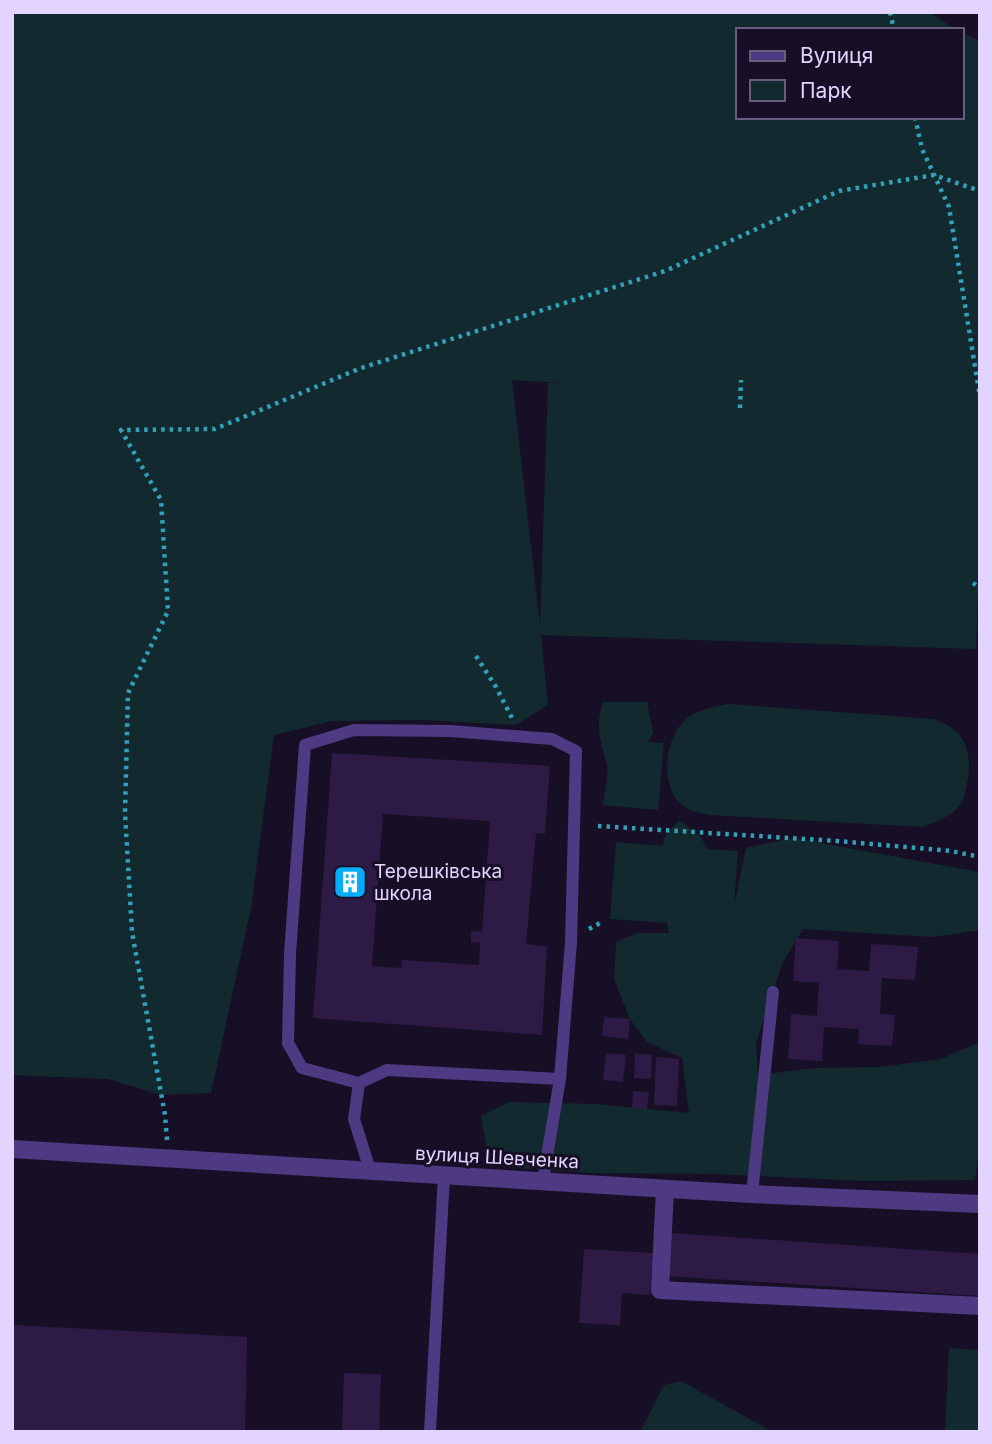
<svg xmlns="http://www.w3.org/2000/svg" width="992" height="1444" viewBox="0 0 992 1444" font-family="Inter,sans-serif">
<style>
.green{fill:#122a2f;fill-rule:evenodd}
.building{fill:#2d1b46;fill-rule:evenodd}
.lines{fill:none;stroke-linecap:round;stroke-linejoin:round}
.path{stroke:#30a1b6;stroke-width:4.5;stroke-dasharray:3.5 5;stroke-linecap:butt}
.service{stroke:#4d3a83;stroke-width:12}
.minor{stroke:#4d3a83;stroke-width:18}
.tertiary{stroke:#4d3a83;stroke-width:18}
.labels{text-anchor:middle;stroke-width:6;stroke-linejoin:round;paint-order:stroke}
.poi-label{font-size:19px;fill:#e2d3ff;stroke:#170f25;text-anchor:start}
.street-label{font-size:19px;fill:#e2d3ff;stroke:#170f25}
</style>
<rect width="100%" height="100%" fill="#170f25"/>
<path class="green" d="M12,12H929L956,30H738V117H962V33L980,41V543L976,649L541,635L548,705L516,725L423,720L332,721L274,735L251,908L211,1093L161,1095L108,1079L12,1075ZM512,380L564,383H548L540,625Z
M603,702H647L653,732L648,742L664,743L658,810L603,805C604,792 610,773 606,761C600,737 595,726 603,702Z
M729,704L934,719C964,730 972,748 968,779C966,788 965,797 960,805C950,817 937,821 923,827L709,815C703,813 694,812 688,809C659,793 663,742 684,721C696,709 714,707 729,704Z
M679,820L701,837L707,849L738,851L734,906L746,848L793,838L980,872V930L932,937L803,929L782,964L756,1043L758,1075L815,1068L880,1067L941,1059L980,1042V1143L975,1180L862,1181L717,1174L593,1173L490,1166L481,1116L509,1102L595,1104L689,1113L682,1058L647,1042L630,1019L614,979L616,942L637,933H669L667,923L610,919L616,842L663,846L665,836Z
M949,1348L980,1350V1432H945Z
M681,1381L773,1432H640L664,1385Z"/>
<path class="building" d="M332,753L550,766L545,834L536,833L526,944L547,947L542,1035L313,1018ZM383,814L490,821L482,932L471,931V942L480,943L479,965L402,960V968L372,966Z
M796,938L839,941L837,969L869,971L871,944L918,947L915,980L882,978L880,1014L895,1015L892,1046L858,1044L859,1029L824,1027L822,1061L788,1059L791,1014L817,1016L819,983L793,981Z
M604,1017L630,1019L628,1039L602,1036Z
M606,1053L626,1055L623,1082L603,1080Z
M635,1053L652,1055L651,1079L634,1078Z
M656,1057L679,1059L677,1106L654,1105Z
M633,1091L649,1092L647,1109L632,1108Z
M670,1233L980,1254V1296L667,1276L668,1268L652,1267L650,1295L622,1293L620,1325L579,1323L584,1249L653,1253L652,1261L668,1262Z
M12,1325L247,1337L245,1432H12Z
M344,1373L381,1374L379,1432H342Z"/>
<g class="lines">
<path class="path" d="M890,12L894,30
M915,117L922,149L949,207L980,397
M740,408L741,380
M973,583L980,588
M476,656L496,687L512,718
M598,826L837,841L951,851L980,857
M589,929L604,921
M167,1140L165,1115L132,932L125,813L128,693L168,611L161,500L121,430L215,429L361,368L665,271L839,191L934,175L980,191"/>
<path class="service" d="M359,1083L387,1070L560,1079
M370,1170L354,1119L359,1083L302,1068L288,1043L290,954L305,745L354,730L451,731L552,739L576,751L571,942L560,1079L543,1180
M752,1194L773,992
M430,1432L444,1175"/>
<path class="minor" d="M665,1189L660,1290L980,1306"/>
<path class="tertiary" d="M12,1149L752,1194L980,1204"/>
</g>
<defs>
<symbol id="building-square" viewBox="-11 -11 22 22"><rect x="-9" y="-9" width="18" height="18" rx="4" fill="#02adfb" stroke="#170f25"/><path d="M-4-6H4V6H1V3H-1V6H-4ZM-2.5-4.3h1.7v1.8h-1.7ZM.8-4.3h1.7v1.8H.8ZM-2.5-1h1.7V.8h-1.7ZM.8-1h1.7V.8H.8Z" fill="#fff"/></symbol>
</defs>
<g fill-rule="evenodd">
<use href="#building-square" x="331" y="863" width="38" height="38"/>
</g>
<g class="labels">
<g class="poi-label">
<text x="374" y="878">Терешківська<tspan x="374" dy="22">школа</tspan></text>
</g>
<g class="street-label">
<text transform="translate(497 1157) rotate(3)" y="7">вулиця Шевченка</text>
</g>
</g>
<rect width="992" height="1444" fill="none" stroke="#e2d3ff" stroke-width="28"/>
<rect x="736" y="28" width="228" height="91" fill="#170f25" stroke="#685d7c" stroke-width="2"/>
<rect x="750" y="51" width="35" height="10" fill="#4d3a83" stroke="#685d7c" stroke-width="2"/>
<text x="800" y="63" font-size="21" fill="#e2d3ff">Вулиця</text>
<rect x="750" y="80" width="35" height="21" fill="#122a2f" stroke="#685d7c" stroke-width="2"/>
<text x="800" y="98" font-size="21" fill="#e2d3ff">Парк</text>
</svg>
